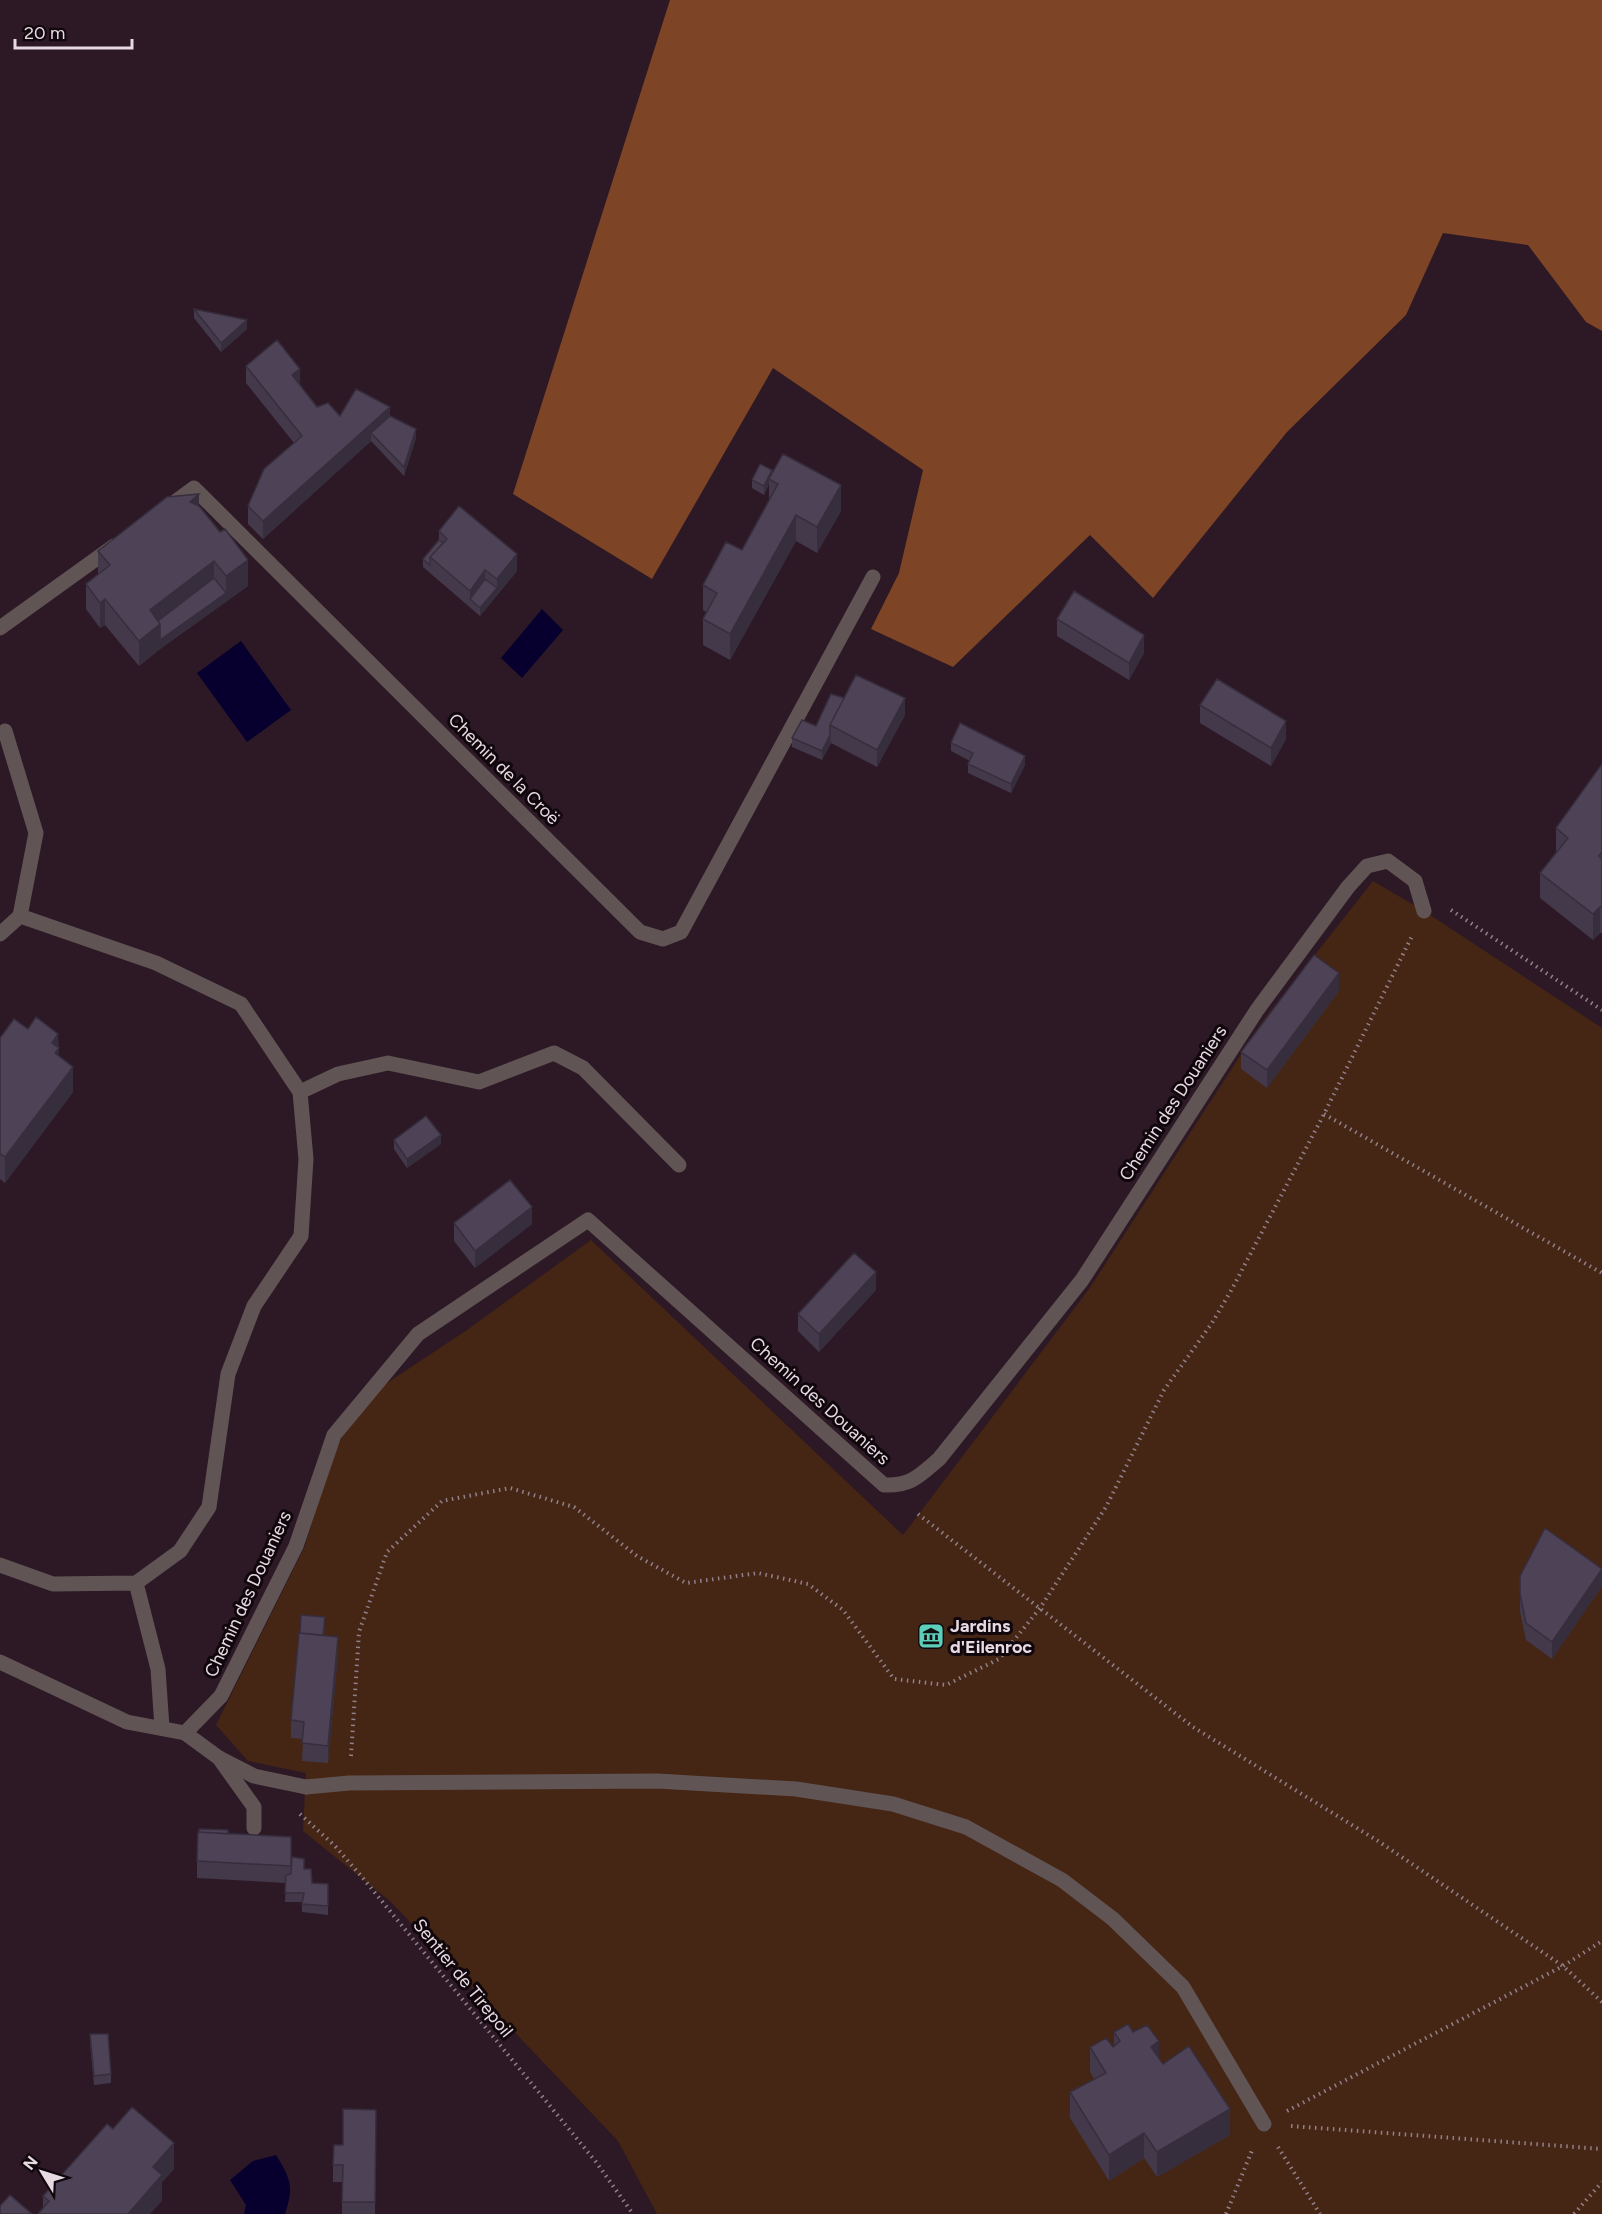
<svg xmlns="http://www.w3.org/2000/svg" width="1602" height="2214" viewBox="0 0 1602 2214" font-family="Figtree,sans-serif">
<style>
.green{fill:#452514}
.forest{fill:#7d4425}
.water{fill:#07002f}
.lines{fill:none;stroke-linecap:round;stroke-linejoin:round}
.path{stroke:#91818a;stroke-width:4;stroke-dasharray:1.5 4.5;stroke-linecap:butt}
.lane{stroke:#615455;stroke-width:15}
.street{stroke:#615455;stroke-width:15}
.wall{fill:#43394b}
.shaded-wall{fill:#372e3d}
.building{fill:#4e4257;stroke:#372e3d;stroke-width:1.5}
.labels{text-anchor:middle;stroke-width:6;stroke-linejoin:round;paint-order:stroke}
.street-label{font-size:18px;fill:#e8dae2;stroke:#10070c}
.poi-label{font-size:18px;font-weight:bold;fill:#e8dae2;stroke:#10070c;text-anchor:start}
</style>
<rect width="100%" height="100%" fill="#2d1925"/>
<path class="green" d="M1373,881L1424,911L1602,1028V2214H657L618,2141L391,1902L303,1831L306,1773L248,1761L216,1725L305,1546L332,1455L347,1429L381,1387L467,1330L591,1240L903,1535L1089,1289L1262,1022Z"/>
<path class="forest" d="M670,0H1602V331L1586,322L1528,245L1443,233L1406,315L1287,432L1153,598L1090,535L953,667L871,629L899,573L923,470L773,368L652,579L513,494Z"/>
<path class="water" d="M542,609L563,630L522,678L501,658Z
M241,641L291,710L247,742L197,673Z
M276,2155C291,2179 294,2187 285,2214H244L246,2205L230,2180L253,2161Z"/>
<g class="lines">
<path class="path" d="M1451,910L1602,1010
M1324,1114L1602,1273
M918,1514L1193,1727L1378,1841L1563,1966L1602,2002
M351,1756L359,1632L387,1552L442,1501L510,1488L574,1507L637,1556L686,1583L758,1573L808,1584L843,1610L894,1679L946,1685L999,1659L1040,1608L1106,1507L1164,1390L1212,1323L1232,1289L1324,1114L1412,936
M300,1814L335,1846L362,1877L596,2162L633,2214
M1287,2111L1563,1966L1602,1941
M1291,2126L1602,2149
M1278,2147L1320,2214
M1226,2214L1253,2148
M1574,2214L1602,2182"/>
<path class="lane" d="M1415,881L1424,911
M0,934L20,916L36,833L5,731
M300,1092L338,1074L388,1063L479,1082L554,1053L583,1068L679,1165
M0,1565L53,1584L136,1583L180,1551L209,1507L228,1374L254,1306L301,1236L306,1159L300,1092L241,1004L156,963L20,916
M136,1583L158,1669L162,1728
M219,1758L254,1807V1828
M306,1787L349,1783L657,1781L796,1789L893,1804L966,1827L1062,1880L1113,1919L1183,1987L1264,2124"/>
<path class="street" d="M168,507L194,488L640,932L663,939L681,932L873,577
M0,628L114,546
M0,1662L127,1722L185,1733L219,1758L254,1776L306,1787
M185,1733L221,1696L296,1546L334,1435L418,1334L588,1220L884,1485C911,1486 919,1476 939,1459L1082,1280L1257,1010L1348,887L1367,866L1388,861L1415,881"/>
</g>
<path class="wall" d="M194,309L247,329L221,352L194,318Z
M246,366L300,385L317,407L340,416H390L416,438L404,476L371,441L263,539L248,524V506L294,443L246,383Z
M772,474L841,511L817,553L796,541L730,660L703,645V619L706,612L703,610V585L742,550L769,500V484L764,495L752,488V480Z
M199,506L248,586L160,649L139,666L105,625L100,628L86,609V584L98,574V551Z
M439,531L517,571L480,616L423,567V559L439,540Z
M1057,619L1144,653L1129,680L1057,636Z
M1200,705L1286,739L1271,766L1200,723Z
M905,715L877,767L831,743L822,760L792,747V738L816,726Z
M951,743L1025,765L1011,793L968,773V764L970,761L951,751Z
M1602,764V933H1600L1593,940L1540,898V873L1556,853V828Z
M1339,991L1267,1088L1241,1069V1052Z
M28,1029L58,1034L59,1056L73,1092L5,1183L0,1179V1038Z
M394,1140L441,1144L407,1168L394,1149Z
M454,1223L532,1224L475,1268L454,1241Z
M876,1290L819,1352L798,1331V1314Z
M1520,1576L1602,1586L1552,1659L1526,1640L1520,1612Z
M325,1626L324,1635L338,1654L328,1763L302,1761L303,1739L291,1738V1720Z
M228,1834L291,1837V1874L304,1869L312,1883L328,1884V1915L302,1912V1902H285L286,1883L197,1878V1861Z
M1114,2032H1133L1159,2058L1163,2064L1230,2135L1157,2177L1144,2158L1109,2181L1070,2118V2092L1094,2079L1090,2072V2047H1113L1114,2046Z
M90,2034L111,2074V2083L94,2085L90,2043Z
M376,2110L375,2214H342V2182H333V2165L343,2145Z
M113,2129L174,2169L162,2182V2201L43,2208V2196Z"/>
<path class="shaded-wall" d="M247,320V329L221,352V343Z
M300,369V386L292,375Z
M390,407V424L371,433V441L263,539V521Z
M416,429V438L404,476V467Z
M772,470V479H769V484L764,495V486Z
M841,485V511L817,553V527Z
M199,494V519L190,502Z
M796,515V541L730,660V634Z
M517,554V571L480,616V608L497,588V579Z
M248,560V586L160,649L139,666V641L150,610L214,561V587L226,593V576Z
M485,570V588L470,599V591Z
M105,599V625L100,628V603Z
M1144,635V653L1129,680V663Z
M905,698V715L877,767V750Z
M1286,721V739L1271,766V748Z
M830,735L831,743L822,760V751Z
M1025,756V765L1011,793V784Z
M1600,907V933L1593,940V914Z
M1339,973V991L1267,1088V1070Z
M58,1034V1049L59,1048V1074L52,1043Z
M73,1067V1092L5,1183V1157Z
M441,1135V1144L407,1168V1159Z
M532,1207V1224L475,1268V1251Z
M876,1272V1290L819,1352V1334Z
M1602,1569V1586L1552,1659V1642Z
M338,1637V1654L328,1763V1746Z
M1159,2041V2067L1151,2047Z
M1230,2109V2135L1157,2177V2152Z
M1144,2133V2158L1109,2181V2155Z
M174,2143V2169L162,2182V2201L150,2214H128L153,2167Z"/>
<path class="building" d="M194,309L247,320L221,343Z
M277,340L300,369L292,375L317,407L328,403L340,416L356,389L390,407L263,521L248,506L264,469L302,436L246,366Z
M390,416L416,429L404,467L371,433Z
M783,454L841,485L817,527L796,515L730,634L703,619L717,593L703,585L726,542L742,550L778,484L769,479Z
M760,464L772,470L764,486L752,480Z
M199,494L190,502L199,506L220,532L225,529L248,560L226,576L214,561L150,610L160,624L139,641L105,599L100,603L86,584L110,565L98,551L167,497Z
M459,506L517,554L497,579L485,570L470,591L430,557L447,539L439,531Z
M439,540L443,543L430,557V565L423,559Z
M214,578L226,593L160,640V624L158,621Z
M485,579L497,588L480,608L470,599Z
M1074,591L1144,635L1129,663L1057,619Z
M856,675L905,698L877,750L830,725Z
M1217,679L1286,721L1271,748L1200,705Z
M831,694L844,698L830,725V735L822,751L792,738L802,720L816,726Z
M960,723L1025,756L1011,784L968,764L973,753L951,743Z
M1602,764V852L1599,856L1602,859V907H1600L1593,914L1540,873L1568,838L1556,828Z
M1314,955L1339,973L1267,1070L1241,1052Z
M36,1017L58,1034L52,1043L59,1048L55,1053L73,1067L5,1157L0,1154V1038L14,1019L28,1029Z
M426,1116L441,1135L407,1159L394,1140Z
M510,1180L532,1207L475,1251L454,1223Z
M854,1253L876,1272L819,1334L798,1314Z
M1545,1528L1602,1569L1552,1642L1526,1623L1520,1594V1576Z
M301,1615L325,1617L323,1635L300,1633Z
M299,1633L338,1637L328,1746L302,1743L304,1722L291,1720Z
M199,1829L228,1830V1834L199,1832Z
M198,1832L291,1837V1866L197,1861Z
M292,1857L304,1859V1869H311L312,1883L328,1884V1906L302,1904L304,1893H285L286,1875L291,1874Z
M1128,2024L1133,2032L1147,2025L1159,2041L1151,2047L1163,2064L1189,2046L1230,2109L1157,2152L1144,2133L1109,2155L1070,2092L1106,2073L1090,2047L1106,2038L1113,2047L1120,2041L1114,2032Z
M90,2034H108L111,2074L94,2076Z
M132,2107L174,2143L153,2167L162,2175L128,2214H38L49,2201L43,2196L107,2124L113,2129Z
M343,2109L376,2110L375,2202H342L343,2165H333L334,2145H343Z
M10,2195L32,2214H0V2206Z"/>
<defs>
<symbol id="museum-square" viewBox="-11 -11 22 22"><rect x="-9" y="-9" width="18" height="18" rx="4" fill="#5cceba" stroke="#10070c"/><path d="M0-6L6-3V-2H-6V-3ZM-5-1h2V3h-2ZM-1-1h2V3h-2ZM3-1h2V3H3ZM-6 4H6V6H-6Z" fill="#111"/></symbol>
</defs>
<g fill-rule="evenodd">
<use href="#museum-square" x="916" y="1621" width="30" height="30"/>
</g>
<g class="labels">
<g class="street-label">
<text transform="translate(504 769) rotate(45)" y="6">Chemin de la Croë</text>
<text transform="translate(1173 1103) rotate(-57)" y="6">Chemin des Douaniers</text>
<text transform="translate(820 1401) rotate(42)" y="6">Chemin des Douaniers</text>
<text transform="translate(248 1594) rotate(-65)" y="6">Chemin des Douaniers</text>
<text transform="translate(463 1978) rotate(51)" y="6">Sentier de Tirepoil</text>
</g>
<g class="poi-label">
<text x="950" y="1632">Jardins<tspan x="950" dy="21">d'Eilenroc</tspan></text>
</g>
</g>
<g transform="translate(42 2172) rotate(308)" stroke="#10070c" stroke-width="4.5" paint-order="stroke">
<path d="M0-4.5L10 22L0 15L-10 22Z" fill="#e8dae2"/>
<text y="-9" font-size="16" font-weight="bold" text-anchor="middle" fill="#e8dae2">N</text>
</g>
<path d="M15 39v9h117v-9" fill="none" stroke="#e8dae2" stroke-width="3"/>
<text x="24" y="39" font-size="18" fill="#e8dae2" stroke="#10070c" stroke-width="4.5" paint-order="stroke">20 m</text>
</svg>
